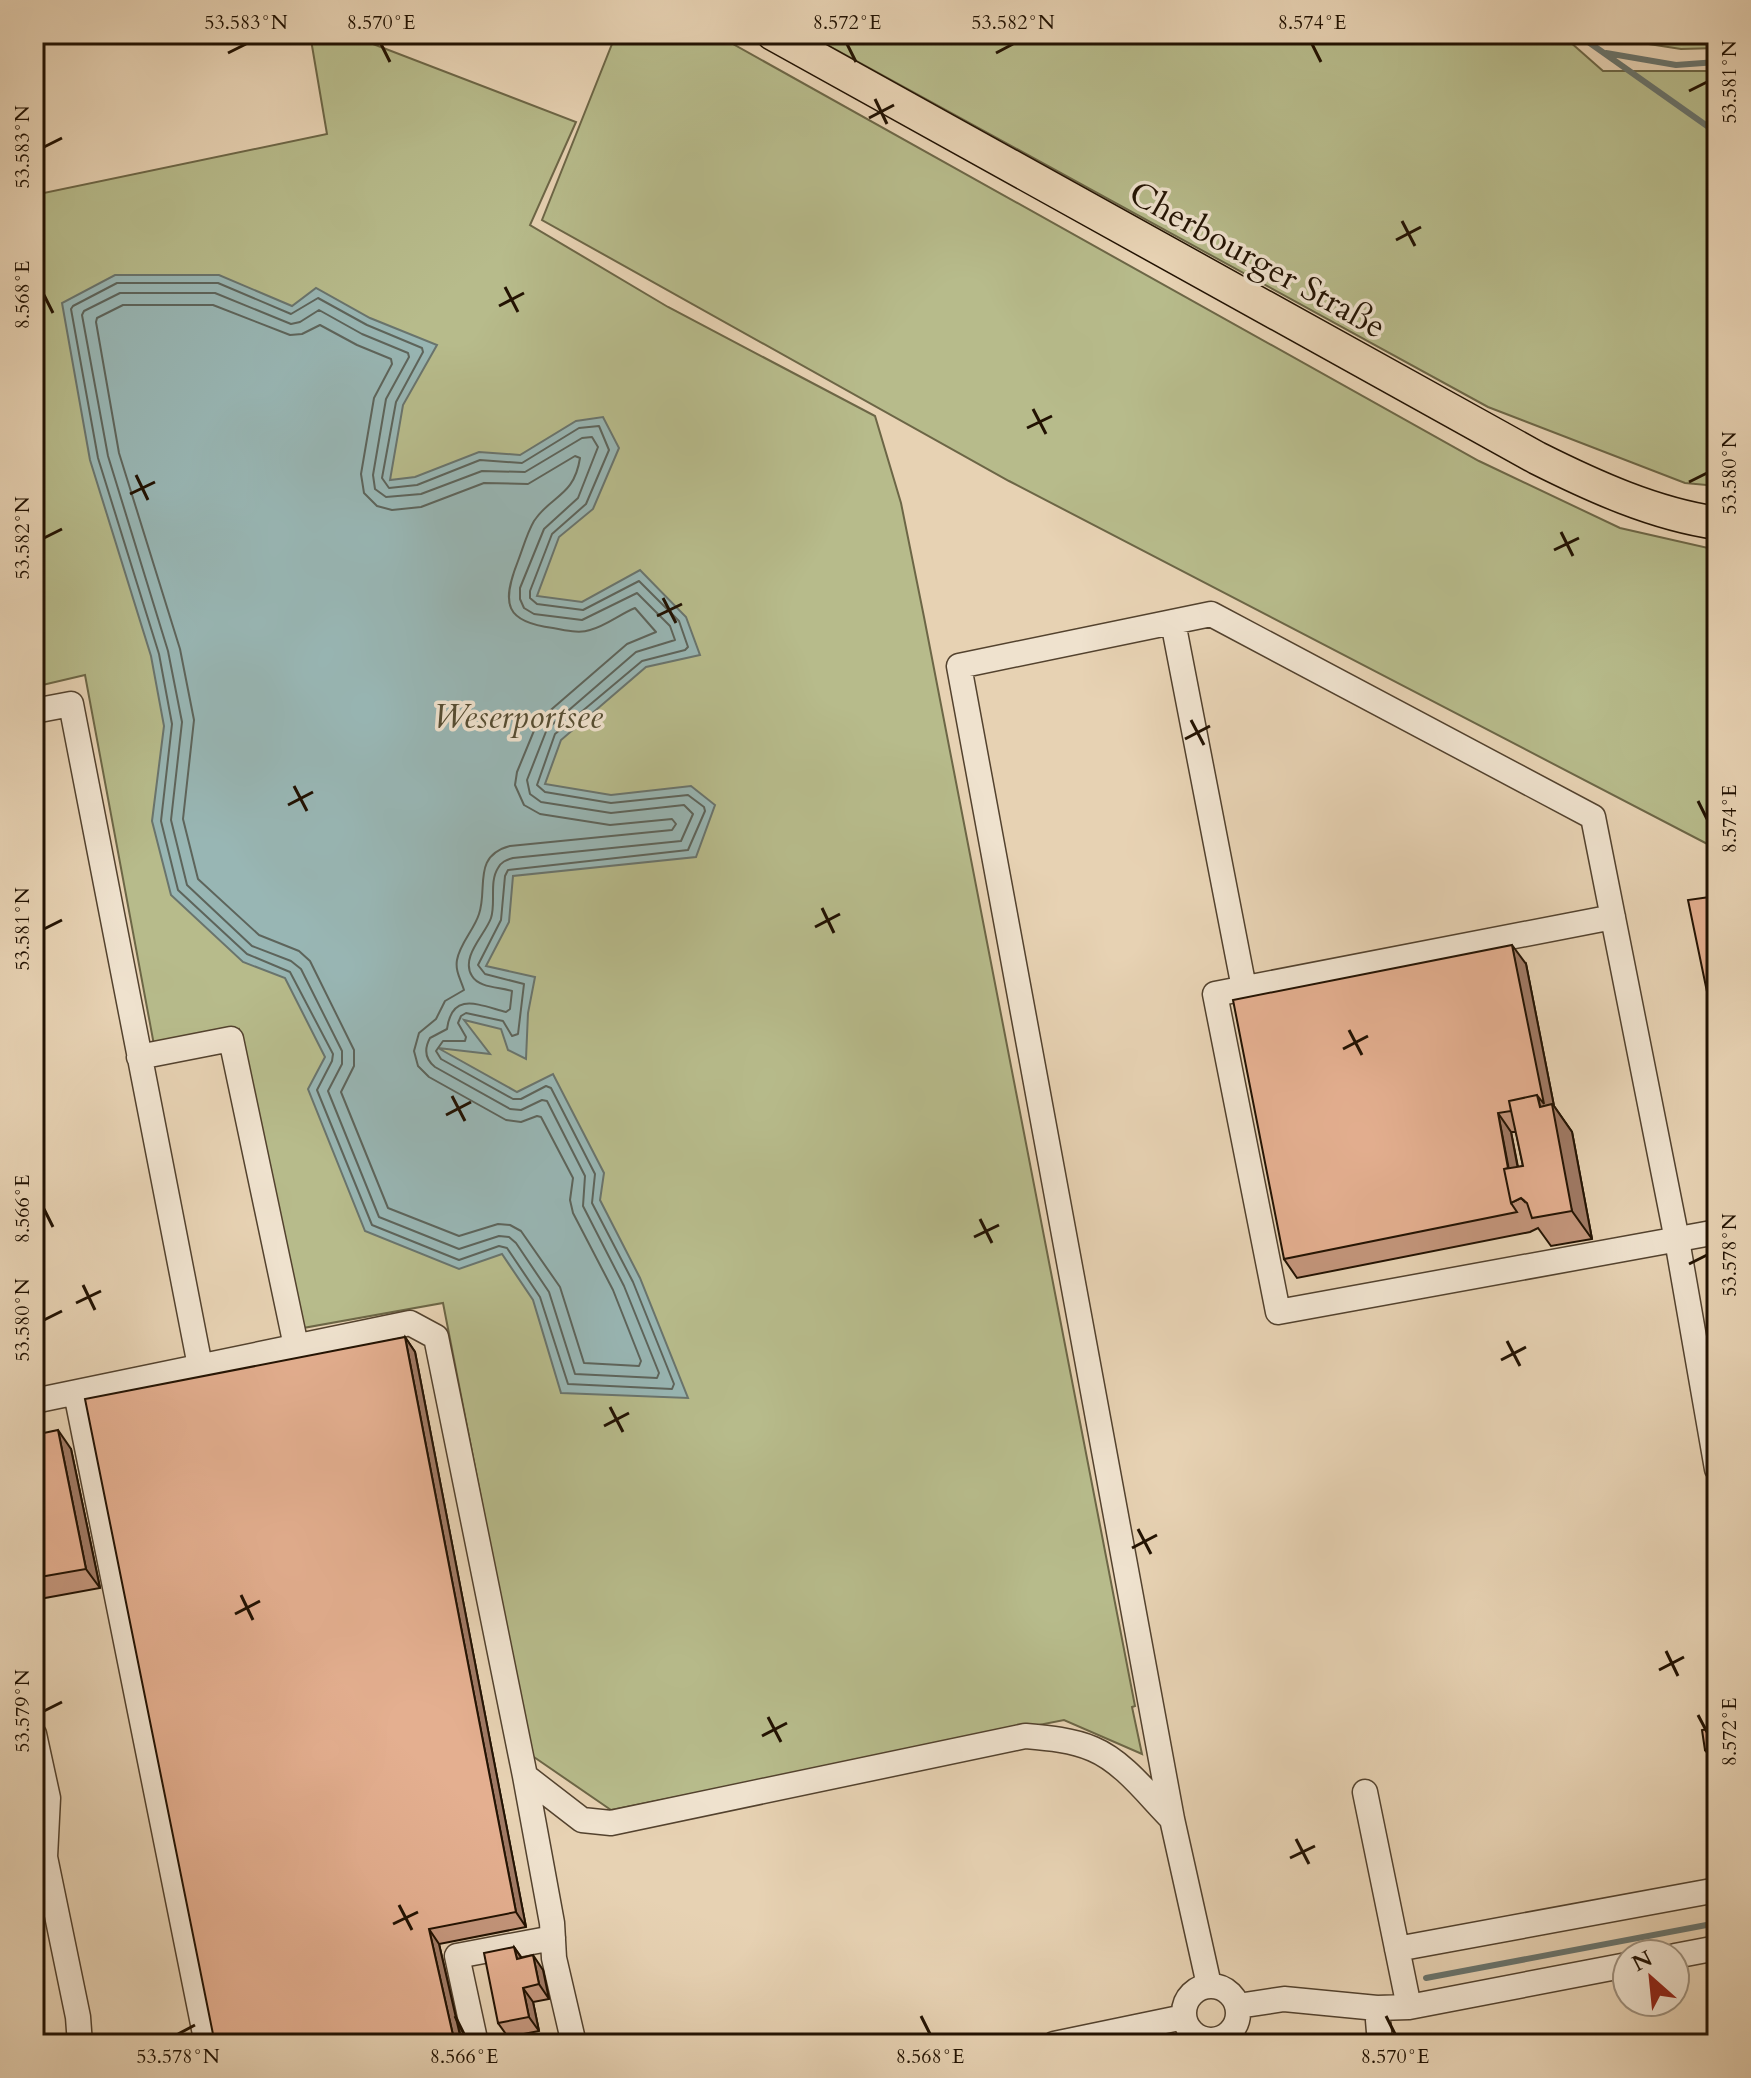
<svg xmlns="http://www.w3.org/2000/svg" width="1751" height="2078" viewBox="0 0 1751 2078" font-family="Cardo,serif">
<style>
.green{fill:#b7bb8b;stroke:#6c6646;stroke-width:2}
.water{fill:#98b6b4;stroke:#69746d;stroke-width:2}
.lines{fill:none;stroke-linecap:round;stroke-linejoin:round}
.shore{stroke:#5d645b;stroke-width:2}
.stream{stroke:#69746d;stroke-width:6}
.minor-casing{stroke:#53422e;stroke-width:27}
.major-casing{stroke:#221202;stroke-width:35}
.minor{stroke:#efe2ce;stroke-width:24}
.major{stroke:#e7d2b3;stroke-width:32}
.wall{fill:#c4967c;stroke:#221202;stroke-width:2;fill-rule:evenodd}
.shaded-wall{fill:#a07a65;stroke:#221202;stroke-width:2}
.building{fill:#e4af90;stroke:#221202;stroke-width:2}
.ticks{fill:none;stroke:#221202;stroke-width:3}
.labels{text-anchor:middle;stroke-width:7;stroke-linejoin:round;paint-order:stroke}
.street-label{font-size:34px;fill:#221202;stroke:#efe2ce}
.park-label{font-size:34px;font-style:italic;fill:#564d32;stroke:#efe2ce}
.neatline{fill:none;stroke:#221202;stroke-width:3}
.ticks-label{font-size:20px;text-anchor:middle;fill:#221202}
</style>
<rect width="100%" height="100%" fill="#e7d2b3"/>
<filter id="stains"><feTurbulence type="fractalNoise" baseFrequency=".0025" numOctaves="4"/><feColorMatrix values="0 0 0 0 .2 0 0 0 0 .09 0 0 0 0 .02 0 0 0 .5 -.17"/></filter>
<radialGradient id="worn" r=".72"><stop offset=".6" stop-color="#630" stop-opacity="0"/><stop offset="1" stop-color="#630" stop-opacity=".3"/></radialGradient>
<path class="green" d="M310,34H347L576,122L530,225L668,307L875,416L901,503L924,617L1135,1706L1132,1707L1142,1754L1064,1720L611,1810L531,1755L443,1303L303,1328L239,1029L154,1045L85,675L34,687V195L327,134Z
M616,34H715L1479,461L1620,528L1717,550V849L1009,481L542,220Z
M807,34H1561L1603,71H1717V486L1685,483L1488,407Z
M1602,34H1717V48L1681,49L1610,38Z"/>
<path class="water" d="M115,275H219L292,306L316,288L370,318L437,345L403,405L390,480L415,477L479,452L520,455L576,421L603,417L619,448L593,509L559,537L537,596L582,602L640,570L686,617L700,655L646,667L561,740L545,784L611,795L691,786L715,805L696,857L513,876L509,922L486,966L535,977L528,1013L526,1059L508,1050L501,1029L464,1020L490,1054L438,1048L517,1092L553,1074L604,1173L600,1200L640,1278L688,1398L561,1393L533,1300L502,1254L459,1269L365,1231L308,1089L325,1057L285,978L243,962L171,895L152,821L164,726L151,656L90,460L62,303Z"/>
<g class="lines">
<path class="shore" d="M117,283H218L291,314L318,298L367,325L422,348L423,352L396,402L382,478L389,488L417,485L480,460L522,463L579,428L599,426L609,450L586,504L552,534L530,591V598L537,604L583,610L639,581L679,621L688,647L685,650L642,661L555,734L537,785L545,792L611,803L688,795L704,807L705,811L688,850L508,870L505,876L501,920L478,965L485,974L524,984L518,1034L512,1036L503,1021L466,1013L461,1016L458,1023L466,1037L465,1041H443L436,1051L441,1059L513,1099H521L546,1086L551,1088L595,1174L592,1203L633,1282L674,1384L672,1389L568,1384L540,1297L507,1248L499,1246L459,1260L372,1225L317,1090L332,1061L333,1054L290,972L247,954L178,890L161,821L172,724L159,654L98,458L71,309L73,306Z
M120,293H215L291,324L300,322L319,310L362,334L408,353L409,357L386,399L373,475L375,489L386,497L421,494L482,471L525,472L582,438L592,437L598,447L578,498L544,529L520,588V599L524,608L534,614L582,620L637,593L670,626L675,640L636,652L547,729L527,780L530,794L541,802L611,813L684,805L693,814L681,841L513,858C506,860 501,862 498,868C489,882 496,903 491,918C485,935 460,957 472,976C479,988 500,987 512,991L510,1009L506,1012C479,1005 452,991 447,1029L430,1038C424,1049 425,1059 435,1067L510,1109L521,1110L542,1100L547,1101L585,1176L583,1206L624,1286L659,1373L657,1378L575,1374L549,1292L516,1243L509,1237L499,1236L459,1249L379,1217L328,1091L342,1064V1051L301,969L291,961L252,946L187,885L171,820L182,722L168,651L108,456L82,315L84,311Z
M123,305H213L290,335L302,334L320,325L357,345L391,359L392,364L374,398L361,474L364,493L377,506L392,510L421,507L484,483L528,484L575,456L580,458C574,497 551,495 534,521C527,533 523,548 518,561C501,604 505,622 553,628C565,630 579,634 590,630C606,626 620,614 635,608L656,632L627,644L538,721L517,772L515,785L524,805L540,814L610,825L672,819L676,824L672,830L510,846C472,856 488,888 479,914C474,930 460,943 457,960C455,971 461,980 464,990L445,1001L436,1019L419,1033L414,1051L418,1066L429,1077L506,1120L521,1122L537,1116L541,1117L573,1178L570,1200L573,1213L613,1290L641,1361L639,1366L584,1363L560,1287L521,1231L510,1225L498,1224L459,1236L388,1208L341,1092L354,1066V1050L310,961L299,951L259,935L198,879L183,819L194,720L180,649L119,453L96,322L97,318Z"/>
<path class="stream" d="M1577,34L1717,133
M1606,53L1676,65L1717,62
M1426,1978L1717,1923"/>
<defs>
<path id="minor" d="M1173,622L1244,988
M34,711L71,704L200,1366
M1613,917L1215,994L1278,1312L1717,1232
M139,1057L231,1039L296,1346
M76,1393L207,2044
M34,1401L410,1323L436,1337L525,1776L552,1923L554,1958L574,2044
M34,1734L48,1798L45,1857L78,2017L80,2044
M525,1776L582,1820L611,1823L1025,1736C1048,1738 1072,1740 1093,1749C1124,1762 1149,1796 1172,1819
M1365,1792L1409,2007
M1397,1949L1717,1890
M1675,1956L1717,1948
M1209,1985L1172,1819L959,666L1211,614L1593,817L1677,1240L1717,1469
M1184 2013a27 27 0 1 1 54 0a27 27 0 1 1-54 0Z
M1238,2006L1284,1999L1377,2008L1409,2007L1627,1965
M1377,2008L1380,2044
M476,2044L457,1956L553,1938
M1054,2044L1184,2017"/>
<path id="major" d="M773,34L1537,458C1593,486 1654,514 1717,523"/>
</defs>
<use href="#minor" class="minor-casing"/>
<use href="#major" class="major-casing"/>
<use href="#minor" class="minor"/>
<use href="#major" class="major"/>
</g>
<path class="wall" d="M1526,964L1554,1106L1572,1132L1592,1239L1551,1246L1538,1228L1530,1232L1297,1278L1284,1259ZM1511,1132H1516L1523,1166L1518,1167Z
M405,1337L415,1352L526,1927L439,1944L462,2044H215Z
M34,1435L71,1449L100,1588L34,1600Z
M1717,1728V1759L1712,1760L1705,1750Z
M514,1947L522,1958L543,1970L549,1999L533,2002L539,2031L508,2037L498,2023Z"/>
<path class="shaded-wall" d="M1512,945L1526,964L1554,1106L1572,1132L1592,1239L1572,1211L1540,1107Z
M1498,1113L1511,1132L1524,1201L1521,1198L1515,1201Z
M405,1337L415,1352L526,1927L516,1912Z
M58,1430L71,1449L100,1588L86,1569Z
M429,1929L439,1944L462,2044H455Z
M514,1947L524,1962L517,1959Z
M533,1955L543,1970L549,1999L539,1984Z
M523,1988L533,2002L539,2031L529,2017Z"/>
<path class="building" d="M1717,896V1040L1688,900Z
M1512,945L1544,1104L1537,1095L1509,1101L1511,1111L1498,1113L1508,1168L1504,1169L1511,1203L1517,1212L1284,1259L1233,1000Z
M1537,1095L1540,1107L1552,1104L1572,1211L1532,1218L1527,1203L1521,1198L1511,1203L1504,1169L1523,1166L1509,1101Z
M405,1337L516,1912L429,1929L455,2044H215L85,1399Z
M58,1430L86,1569L34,1578V1435Z
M1717,1728V1748L1705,1750L1702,1730Z
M514,1947L517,1959L533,1955L539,1984L523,1988L529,2017L498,2023L484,1953Z"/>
<path class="ticks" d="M381,44L390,62M847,44L856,62M1312,44L1321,62M228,53L246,44M996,53L1013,44M1689,91L1707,82M875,99L887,124M869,118L894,105M44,147L62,138M1402,221L1415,246M1396,240L1421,227M505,287L518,312M44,295L53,313M499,306L524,293M1033,409L1046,434M1027,428L1052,416M136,475L148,500M1689,482L1707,473M130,494L155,482M1561,532L1573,556M44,538L62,529M1554,550L1579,538M663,598L676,623M657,616L682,604M1191,720L1204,745M1185,739L1210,726M294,786L307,811M1698,801L1707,819M288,805L313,792M822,908L834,933M815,927L840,914M44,929L62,920M1349,1030L1362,1055M1343,1049L1368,1036M452,1096L465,1121M446,1115L471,1102M44,1209L53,1227M980,1219L992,1243M974,1237L999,1225M1689,1264L1707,1255M83,1285L95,1310M76,1303L101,1291M44,1320L62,1311M1507,1341L1520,1366M1501,1360L1526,1347M610,1407L623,1432M604,1426L629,1413M1138,1529L1151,1554M1132,1548L1157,1535M241,1595L253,1620M235,1614L260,1601M1666,1651L1678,1676M1659,1670L1684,1657M44,1711L62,1702M1698,1715L1707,1732M768,1717L781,1742M762,1736L787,1723M1296,1839L1309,1864M1290,1858L1315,1846M399,1905L412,1930M393,1924L418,1912M455,2016L464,2034M921,2016L930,2034M1386,2016L1395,2034M178,2034L195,2025"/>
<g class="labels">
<g class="street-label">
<text transform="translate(1258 259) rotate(29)" y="12">Cherbourger Straße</text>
</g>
<g class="park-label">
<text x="518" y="728">Weserportsee</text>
</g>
</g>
<rect width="1751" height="2078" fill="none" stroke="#e7d2b3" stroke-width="88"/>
<g transform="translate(1651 1978) rotate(333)"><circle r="38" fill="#efe2ce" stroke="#9d8f7c" stroke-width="2"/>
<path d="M0-6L14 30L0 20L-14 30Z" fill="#8f2418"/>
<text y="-12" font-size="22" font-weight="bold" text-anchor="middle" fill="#221202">N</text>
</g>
<rect x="44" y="44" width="1663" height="1990" class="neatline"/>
<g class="ticks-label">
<text x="246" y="29">53.583°N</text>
<text x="381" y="29">8.570°E</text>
<text x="847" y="29">8.572°E</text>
<text x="1013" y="29">53.582°N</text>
<text x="1312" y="29">8.574°E</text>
<text transform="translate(1729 82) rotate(-90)" y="7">53.581°N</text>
<text transform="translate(22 147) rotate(-90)" y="7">53.583°N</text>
<text transform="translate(22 295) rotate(-90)" y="7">8.568°E</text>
<text transform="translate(1729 473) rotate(-90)" y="7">53.580°N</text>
<text transform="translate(22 538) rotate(-90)" y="7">53.582°N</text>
<text transform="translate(1729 819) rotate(-90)" y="7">8.574°E</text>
<text transform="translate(22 929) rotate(-90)" y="7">53.581°N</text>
<text transform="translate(22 1209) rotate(-90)" y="7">8.566°E</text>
<text transform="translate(1729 1255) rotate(-90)" y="7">53.578°N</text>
<text transform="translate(22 1320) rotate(-90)" y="7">53.580°N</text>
<text transform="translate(22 1711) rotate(-90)" y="7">53.579°N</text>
<text transform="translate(1729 1732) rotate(-90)" y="7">8.572°E</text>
<text x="178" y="2063">53.578°N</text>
<text x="464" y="2063">8.566°E</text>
<text x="930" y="2063">8.568°E</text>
<text x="1395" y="2063">8.570°E</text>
</g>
<rect width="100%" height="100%" filter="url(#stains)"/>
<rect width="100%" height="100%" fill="url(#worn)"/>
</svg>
